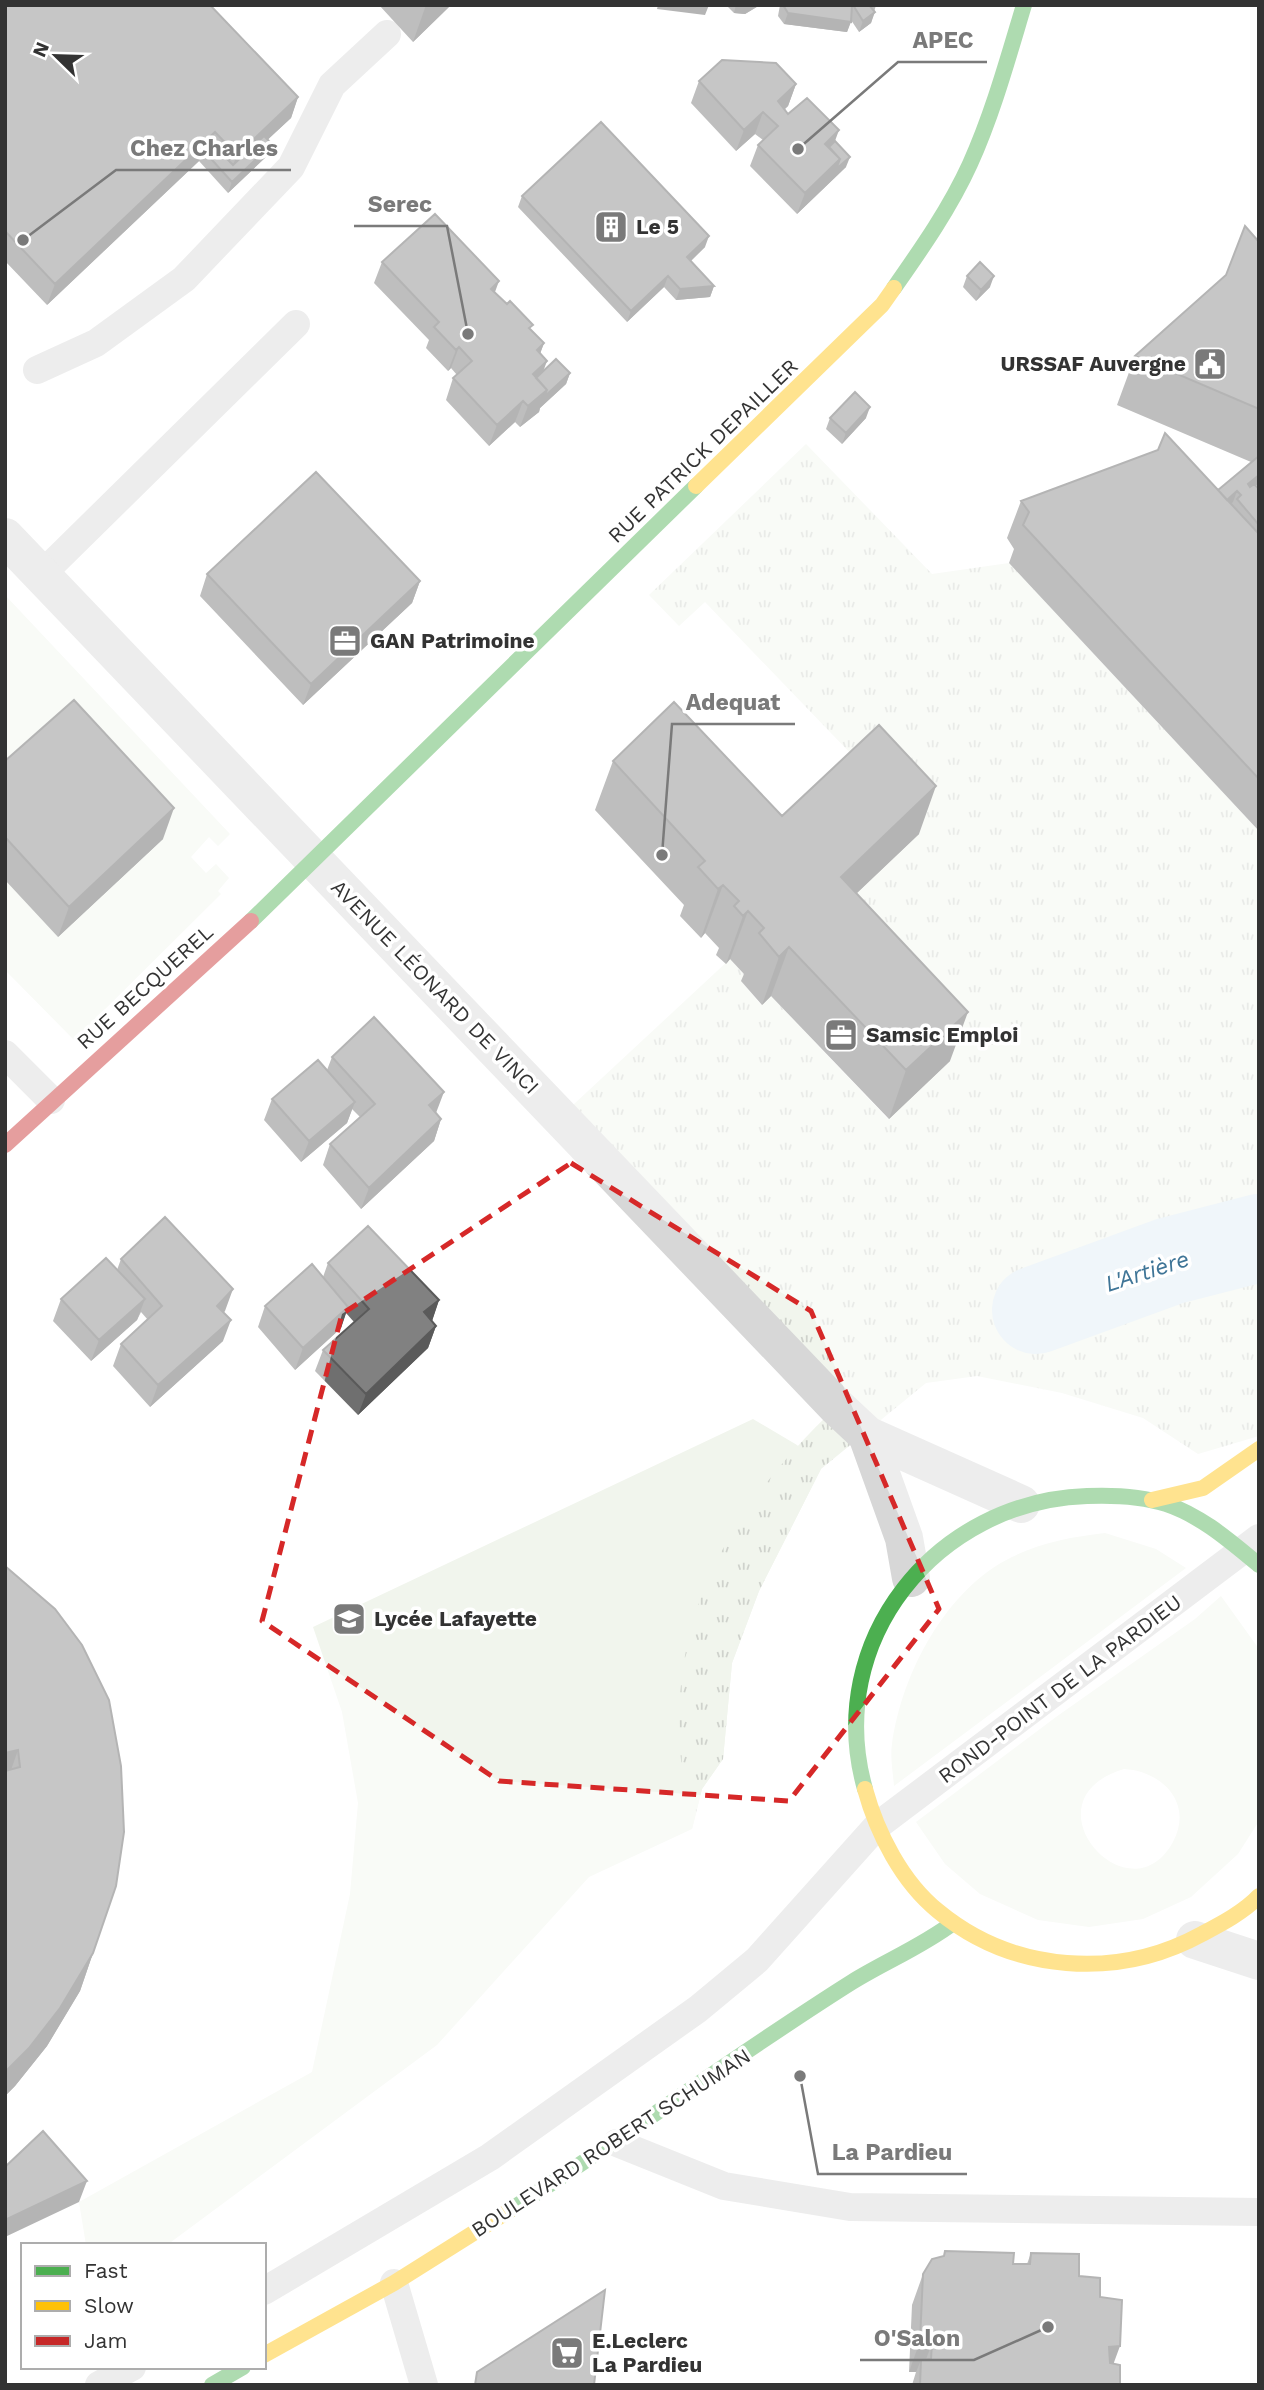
<svg xmlns="http://www.w3.org/2000/svg" width="1264" height="2390" viewBox="0 0 1264 2390" font-family="'Work Sans',sans-serif">
<style>
.grass{fill:#f1f5ed;fill-rule:evenodd}
.park{fill:url(#park-tufts)}
.lines{fill:none;stroke-linecap:round;stroke-linejoin:round}
.river{stroke:#ddebf3;stroke-width:88}
.lane{stroke:#d7d7d7;stroke-width:28}
.street{stroke:#d7d7d7;stroke-width:38}
.fast{stroke:#4caf50;stroke-width:16}
.slow{stroke:#ffc107;stroke-width:16}
.jam{stroke:#c62828;stroke-width:16}
.wall{fill:#6f6f6f}
.shaded-wall{fill:#5a5a5a}
.building{fill:#818181;stroke:#5a5a5a;stroke-width:2}
.marked{fill:none;stroke:#d62828;stroke-width:5;stroke-dasharray:14 9;stroke-linejoin:round}
.labels{text-anchor:middle;stroke-width:7;stroke-linejoin:round;paint-order:stroke}
.poi-label{font-size:21px;font-weight:bold;fill:#333;stroke:#fff;text-anchor:start}
.street-label{font-size:21px;fill:#333;stroke:#fff}
.water-label{font-size:23px;font-style:italic;fill:#3f7597;stroke:#fff}
.leader{fill:none;stroke:#7a7a7a;stroke-width:2.5}
.callout-dot{fill:#7a7a7a;stroke:#fff;stroke-width:2.5}
.callout-label{font-size:23px;text-anchor:middle;font-weight:bold;fill:#7a7a7a;stroke:#fff;stroke-width:7;stroke-linejoin:round;paint-order:stroke}
</style>
<defs>
<pattern id="park-tufts" width="24" height="20" patternUnits="userSpaceOnUse" patternTransform="scale(1.75)"><rect width="24" height="20" fill="#f1f5ed"/><path d="M3 7l-1-3M5 7V3M7 7l1-3M15 17l-1-3M17 17v-4M19 17l1-3" fill="none" stroke="#cfd2cc"/></pattern>
</defs>
<rect width="100%" height="100%" fill="#fff"/>
<path class="grass" d="M5,595L230,834L218,846L209,837L191,857L206,873L216,864L229,878L218,891L221,894L74,1040L5,970Z
M753,1419L797,1445L821,1469L759,1591L732,1663L723,1759L702,1789L692,1829L589,1877L437,2045L167,2245H86L79,2202L312,2072L350,1894L358,1803L342,1712L313,1627Z
M1105,1533L1156,1549L1186,1568L894,1786C893,1773 890,1757 892,1744C902,1673 946,1589 1012,1557C1042,1542 1072,1537 1105,1533Z
M1221,1596L1259,1649V1821L1238,1854L1191,1897L1143,1919L1089,1927L1038,1920L980,1894L945,1864L916,1822L1056,1717L1195,1619ZM1124,1769C1162,1771 1194,1803 1173,1842C1129,1922 1021,1800 1124,1769Z"/>
<path class="park" d="M806,444L932,574L1009,563L1259,831V1436L1198,1454L1143,1418L1062,1393L977,1376L926,1383L821,1469L759,1591L732,1663L723,1759L702,1789L692,1829C652,1651 708,1530 836,1407L559,1118L730,959L747,977L742,982L761,1005L771,996L888,1119L823,925L854,757L705,602L679,626L649,595Z"/>
<g class="lines">
<path class="river" d="M1036,1310L1170,1261L1259,1238"/>
<path class="lane" d="M37,370L96,343L184,279L291,167L332,85L387,34
M41,575L296,324
M5,1054L51,1100
M617,2143L724,2186L850,2207L1259,2212
M394,2283L424,2385
M264,2291L490,2157L698,2009L757,1960L877,1826L1259,1538
M99,2385L132,2367"/>
<path class="street" d="M5,537L837,1407L867,1435L1021,1504
M867,1435L904,1538L911,1578
M1195,1940L1259,1961"/>
<path class="fast" d="M894,288C922,248 950,208 970,164C993,113 1008,58 1024,5
M251,921L696,486
M865,1789C823,1641 936,1501 1087,1496C1113,1495 1141,1496 1166,1504C1202,1516 1231,1542 1259,1565
M510,2210C626,2137 736,2055 852,1982C886,1961 921,1947 953,1923
M212,2385L243,2367"/>
<path class="slow" d="M696,486L882,305L894,288
M1152,1500L1203,1488L1259,1449
M865,1789C877,1833 902,1882 938,1911C1013,1973 1118,1980 1202,1934C1221,1924 1244,1912 1259,1896
M264,2355L394,2283L510,2210"/>
<path class="jam" d="M5,1145L251,921"/>
</g>
<path class="wall" d="M5,5L298,97L291,118L267,140L268,155L228,193L199,161L47,305L5,261Z
M379,5H451L413,42Z
M726,5H760L745,14L734,13Z
M780,5H876L871,23L859,32L851,20L847,32L784,24L778,16Z
M699,81L796,84L788,106L785,109L788,114L835,141L846,167L797,214L750,166L758,145L763,140L755,134L736,151L691,103Z
M522,196L705,247L691,261L714,286L710,297L676,300L664,287L627,322L518,207Z
M1259,242V483L1255,486L1259,489V831L1009,563L1014,549L1007,538L1021,501L1218,490L1251,462L1117,405L1135,356L1226,275Z
M382,262L495,292L544,343L540,354L543,372L570,373L566,384L540,408L539,412L520,427L515,422L489,446L446,400L453,378L457,375L451,368L448,371L426,348L429,340L374,283Z
M967,276L990,287L976,301L963,287Z
M830,418H866L842,444L826,429Z
M207,574L420,581L412,603L303,705L200,596Z
M5,761L163,839L58,937L5,880Z
M613,761L782,816L919,834L856,894L950,1061L889,1119L771,996L762,1005L741,981L744,974L730,959L726,964L716,955L719,948L705,933L701,938L680,916L684,905L595,810Z
M332,1057L436,1113L441,1119L434,1141L361,1209L323,1165L330,1144L360,1117L352,1109L347,1123L301,1162L264,1120L272,1099L327,1070Z
M121,1259L225,1311L223,1312V1341L150,1407L113,1366L121,1344L148,1320L141,1312L137,1320L91,1361L53,1321L61,1299L117,1270Z
M328,1263L439,1300L432,1321L436,1326L428,1348L358,1415L315,1371L323,1350L354,1322L346,1313L341,1328L295,1370L258,1327L265,1306L323,1277Z
M5,1566L93,1953L80,1991L47,2046L15,2086L5,2096Z
M1031,2253L1079,2276L1100,2297L1114,2364L1120,2385H912L916,2372H909L912,2305L923,2274L1013,2264H1027Z"/>
<path class="shaded-wall" d="M426,5H451L413,42Z
M658,5H709L705,15L657,9Z
M736,5H760L745,14L734,13Z
M875,12L871,23L859,32L863,21Z
M788,13L851,22L847,32L784,24Z
M796,84L788,106L772,120L778,101Z
M298,97L291,118L229,176L237,155Z
M763,112L755,134L736,151L744,130Z
M839,130L831,152L825,144Z
M215,132L207,153L203,150L199,161L47,305L55,284Z
M272,144L268,155L228,193L232,182Z
M850,157L846,167L797,214L805,193L840,159Z
M709,236L705,247L683,268L687,257Z
M668,276L664,287L627,322L631,311Z
M994,276L990,287L976,301L981,290Z
M499,281L491,303V289Z
M714,286L710,297L676,300L680,289Z
M544,343L536,364L537,350Z
M459,347L451,368L448,371L456,350Z
M547,361L539,383L533,374Z
M570,373L566,384L540,408L539,412L520,427L528,406Z
M523,401L515,422L489,446L497,425Z
M870,407L866,418L842,444L846,433Z
M1259,475V483L1244,495L1248,484Z
M1237,491L1233,502L1204,528L1208,517Z
M420,581L412,603L303,705L311,684Z
M936,786L919,834L823,925L841,877Z
M174,808L163,839L58,937L69,907Z
M723,885L705,933L701,938L718,889Z
M748,911L730,959L726,964L743,916Z
M789,947L771,996L762,1005L779,957Z
M968,1012L950,1061L889,1119L906,1070Z
M444,1092L436,1113L429,1105Z
M355,1102L347,1123L301,1162L309,1141Z
M441,1119L434,1141L361,1209L369,1188Z
M233,1289L225,1311L209,1328L217,1306Z
M145,1299L137,1320L91,1361L99,1340Z
M439,1300L432,1321L424,1312Z
M348,1307L341,1328L295,1370L303,1348Z
M231,1320L223,1341L150,1407L158,1385Z
M436,1326L428,1348L358,1415L366,1394Z
M18,1750L5,1787V1753Z
M93,1953L80,1991L47,2046L15,2086L5,2096V2072Z
M87,2181L79,2202L5,2237V2220Z
M920,2341L932,2343L921,2373V2360L916,2372H909Z
M1120,2346L1109,2376V2347Z"/>
<path class="building" d="M5,5H210L298,97L237,155L215,132L55,284L5,231Z
M783,5H852L851,22L788,13Z
M853,5H869L875,12L863,21Z
M722,60L776,63L796,84L778,101L788,114L807,98L839,130L825,144L840,159L805,193L758,145L778,126L763,112L744,130L699,81Z
M601,122L709,236L687,257L714,286L680,289L668,276L631,311L522,196Z
M264,136L272,144L232,182L203,150L211,142L233,165Z
M835,141L850,157L836,169L840,159L829,147Z
M435,214L499,281L491,289L507,304L510,301L533,325L529,328L544,343L537,350L547,361L533,374L547,390L528,406L523,401L497,425L453,378L472,361L459,347L456,350L434,327L439,322L382,262Z
M1245,226L1259,242V409L1135,356L1226,275Z
M980,262L994,276L981,290L967,276Z
M556,359L570,373L544,397L547,390L536,378Z
M855,392L870,407L846,433L830,418Z
M1165,433L1259,534V779L1023,525L1029,512L1021,501L1158,450Z
M1259,456V475L1248,484L1250,487L1254,484L1259,489V525L1237,499L1241,495L1237,491L1227,500L1218,490Z
M316,472L420,581L311,684L207,574Z
M74,700L174,808L69,907L5,837V761Z
M674,702L782,816L879,725L936,786L841,877L968,1012L906,1070L789,947L779,957L759,933L764,928L748,911L743,916L734,906L739,901L723,885L718,889L698,867L705,861L613,761Z
M374,1017L444,1092L429,1105L441,1119L369,1188L330,1144L375,1104L332,1057Z
M318,1060L355,1102L309,1141L272,1099Z
M165,1217L233,1289L217,1306L231,1320L158,1385L121,1344L162,1306L121,1259Z
M368,1226L439,1300L424,1312L436,1326L366,1394L323,1350L369,1309L328,1263Z
M106,1258L145,1299L99,1340L61,1299Z
M312,1264L348,1307L303,1348L265,1306Z
M5,1566L55,1609L82,1645L109,1700L121,1766L124,1832L116,1886L93,1953L60,2008L29,2048L5,2072V1771L20,1767L18,1750L5,1753Z
M43,2131L87,2181L5,2220V2167Z
M945,2251L1014,2253L1013,2264H1030L1031,2253L1079,2254V2276L1100,2278V2297L1122,2300L1120,2346L1109,2347L1110,2363L1120,2365V2385H920L921,2360L931,2359L932,2343L920,2341L923,2274L932,2259L944,2256Z
M605,2290L594,2385H475L477,2372Z"/>
<path d="M0 0H1264V2390H0ZM571,1163L811,1311L939,1609L789,1801L499,1781L262,1621L342,1314Z" fill="#fff" fill-opacity=".55" fill-rule="evenodd"/>
<path class="marked" d="M571,1163L811,1311L939,1609L789,1801L499,1781L262,1621L342,1314Z"/>
<defs>
<symbol id="building-square" viewBox="-11 -11 22 22"><rect x="-9" y="-9" width="18" height="18" rx="4" fill="#7a7a7a" stroke="#fff"/><path d="M-4-6H4V6H1V3H-1V6H-4ZM-2.5-4.3h1.7v1.8h-1.7ZM.8-4.3h1.7v1.8H.8ZM-2.5-1h1.7V.8h-1.7ZM.8-1h1.7V.8H.8Z" fill="#fff"/></symbol>
<symbol id="civic-square" viewBox="-11 -11 22 22"><rect x="-9" y="-9" width="18" height="18" rx="4" fill="#7a7a7a" stroke="#fff"/><path d="M-.6-6.5H3V-4.5H.6V-3L4-1V1h2V6H-6V1h2V-1L-.6-3ZM-1.2 2.5V6h2.4V2.5Z" fill="#fff"/></symbol>
<symbol id="office-square" viewBox="-11 -11 22 22"><rect x="-9" y="-9" width="18" height="18" rx="4" fill="#7a7a7a" stroke="#fff"/><path d="M-6-3h4V-5.5h4V-3h4V5H-6ZM-1-4.5V-3h2v-1.5ZM-6 0V1H6V0Z" fill="#fff"/></symbol>
<symbol id="school-square" viewBox="-11 -11 22 22"><rect x="-9" y="-9" width="18" height="18" rx="4" fill="#7a7a7a" stroke="#fff"/><path d="M0-5L7-2L0 1L-7-2ZM-4 1L0 2.5L4 1V4Q0 6-4 4Z" fill="#fff"/></symbol>
<symbol id="supermarket-square" viewBox="-11 -11 22 22"><rect x="-9" y="-9" width="18" height="18" rx="4" fill="#7a7a7a" stroke="#fff"/><path d="M-6-5.5h2.5l.6 2H6L4.5 2H-2.5L-4.4-4H-6ZM-1.5 3.2a1.3 1.3 0 1 0 .1 0ZM3 3.2a1.3 1.3 0 1 0 .1 0Z" fill="#fff"/></symbol>
</defs>
<g fill-rule="evenodd">
<use href="#building-square" x="592" y="208" width="38" height="38"/>
<use href="#civic-square" x="1191" y="345" width="38" height="38"/>
<use href="#office-square" x="326" y="622" width="38" height="38"/>
<use href="#office-square" x="822" y="1016" width="38" height="38"/>
<use href="#school-square" x="330" y="1600" width="38" height="38"/>
<use href="#supermarket-square" x="548" y="2334" width="38" height="38"/>
</g>
<g class="labels">
<g class="poi-label">
<text x="636" y="234">Le 5</text>
<text x="1186" y="371" text-anchor="end">URSSAF Auvergne</text>
<text x="370" y="648">GAN Patrimoine</text>
<text x="866" y="1042">Samsic Emploi</text>
<text x="374" y="1626">Lycée Lafayette</text>
<text x="592" y="2348">E.Leclerc<tspan x="592" dy="24">La Pardieu</tspan></text>
</g>
<g class="street-label">
<text transform="translate(703 451) rotate(-44)" y="7">RUE PATRICK DEPAILLER</text>
<text transform="translate(145 987) rotate(-42)" y="7">RUE BECQUEREL</text>
<text transform="translate(435 987) rotate(46)" y="7">AVENUE LÉONARD DE VINCI</text>
<text transform="translate(1060 1689) rotate(-37)" y="7">ROND-POINT DE LA PARDIEU</text>
<text transform="translate(611 2143) rotate(-33)" y="7">BOULEVARD ROBERT SCHUMAN</text>
</g>
<g class="water-label">
<text transform="translate(1147 1271) rotate(-18)" y="8">L'Artière</text>
</g>
</g>
<path class="leader" d="M798 149L898 62H987M23 240L116 170H291M468 334L447 226H354M662 855L672 724H795M800 2076L818 2174H967M1048 2327L974 2360H860"/>
<g class="callout-dot">
<circle cx="798" cy="149" r="7"/>
<circle cx="23" cy="240" r="7"/>
<circle cx="468" cy="334" r="7"/>
<circle cx="662" cy="855" r="7"/>
<circle cx="800" cy="2076" r="7"/>
<circle cx="1048" cy="2327" r="7"/>
</g>
<g class="callout-label">
<text x="943" y="48">APEC</text>
<text x="204" y="156">Chez Charles</text>
<text x="400" y="212">Serec</text>
<text x="733" y="710">Adequat</text>
<text x="892" y="2160">La Pardieu</text>
<text x="917" y="2346">O'Salon</text>
</g>
<rect width="1264" height="2390" fill="none" stroke="#333333" stroke-width="14"/>
<rect x="21" y="2243" width="245" height="126" fill="#ffffff" stroke="#adadad" stroke-width="2"/>
<rect x="35" y="2266" width="35" height="10" fill="#4caf50" stroke="#adadad" stroke-width="2"/>
<text x="84" y="2278" font-size="21" fill="#333333">Fast</text>
<rect x="35" y="2301" width="35" height="10" fill="#ffc107" stroke="#adadad" stroke-width="2"/>
<text x="84" y="2313" font-size="21" fill="#333333">Slow</text>
<rect x="35" y="2336" width="35" height="10" fill="#c62828" stroke="#adadad" stroke-width="2"/>
<text x="84" y="2348" font-size="21" fill="#333333">Jam</text>
<g transform="translate(56 56) rotate(293)" stroke="#ffffff" stroke-width="5" paint-order="stroke">
<path d="M0-5L12 26L0 18L-12 26Z" fill="#333333"/>
<text y="-10" font-size="19" font-weight="bold" text-anchor="middle" fill="#333333">N</text>
</g>
</svg>
